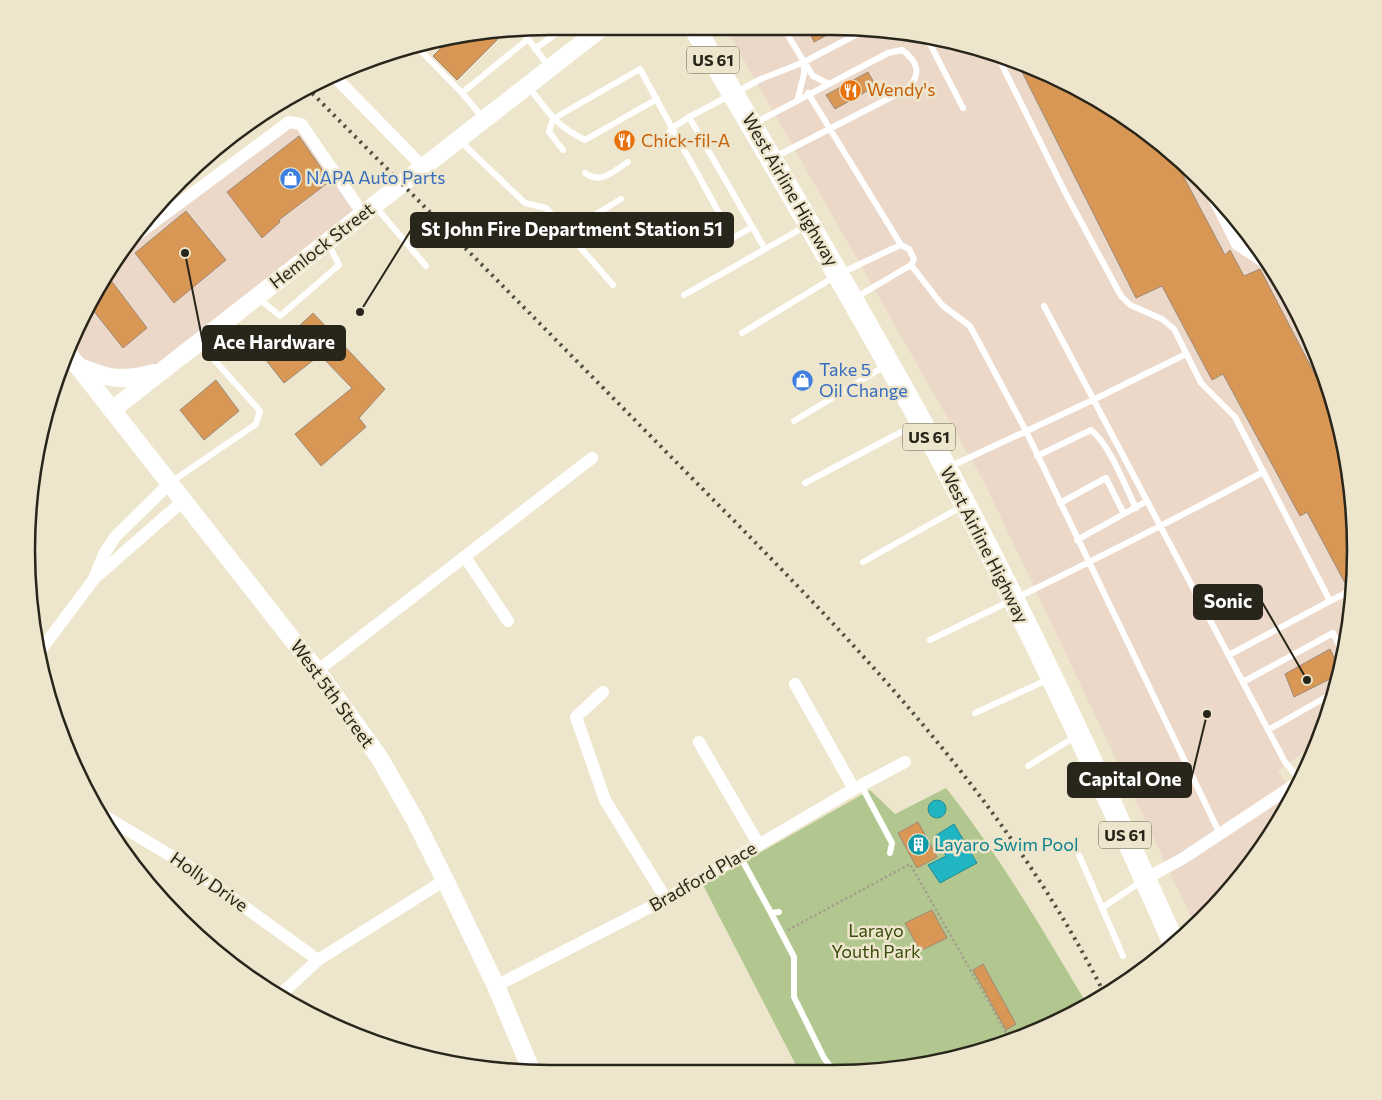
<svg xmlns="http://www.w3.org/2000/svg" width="1382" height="1100" viewBox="0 0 1382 1100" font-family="Commissioner,sans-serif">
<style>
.commercial{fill:#ecd8c9}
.green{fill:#b2c78f}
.water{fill:#21b5c3;stroke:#238a91}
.building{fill:#d99755;stroke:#9c8977}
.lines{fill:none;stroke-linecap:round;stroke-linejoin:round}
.path{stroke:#a6a08c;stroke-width:2.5;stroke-dasharray:2.5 2.5;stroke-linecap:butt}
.lane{stroke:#fff;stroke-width:6}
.street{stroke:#fff;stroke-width:12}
.secondary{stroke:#fff;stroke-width:18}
.highway{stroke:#fff;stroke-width:22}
.rail{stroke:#534f41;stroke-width:4;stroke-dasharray:2.5 5;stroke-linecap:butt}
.labels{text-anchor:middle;stroke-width:5;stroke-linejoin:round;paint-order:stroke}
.shield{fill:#eee6cc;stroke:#635f50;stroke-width:1}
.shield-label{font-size:16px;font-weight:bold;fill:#28251b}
.food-label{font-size:18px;fill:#c56008;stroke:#eee6cc;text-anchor:start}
.shop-label{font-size:18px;fill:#366cbe;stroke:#eee6cc;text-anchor:start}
.street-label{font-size:18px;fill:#28251b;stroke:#eee6cc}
.culture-label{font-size:18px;fill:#0d838f;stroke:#eee6cc;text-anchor:start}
.park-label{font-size:18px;fill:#394b0d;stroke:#eee6cc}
.rim{fill:none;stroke:#28251b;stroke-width:2.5}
.leader{fill:none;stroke:#28251b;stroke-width:2}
.callout-dot{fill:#28251b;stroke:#eee6cc;stroke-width:2}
.callout{fill:#28251b;stroke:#28251b;stroke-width:2}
.callout-label{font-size:19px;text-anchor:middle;font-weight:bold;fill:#fff}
</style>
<rect width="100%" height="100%" fill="#eee6cc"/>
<path class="commercial" d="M725,27H866L1001,54L1094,97L1177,156L1231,213L1235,222L1247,231L1286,288L1328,382L1351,482L1355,585L1338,686L1316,743L1278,771L1294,794L1247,869L1195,925L984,482Z
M289,122L301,124L363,214L164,369L78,367L69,354L97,288L135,237Z"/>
<path class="green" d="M946,788C1000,856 1044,932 1088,1006L968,1056L867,1073H800L703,885L870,790L895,814Z"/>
<path class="water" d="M928 809a9 9 0 1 1 18 0a9 9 0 1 1-18 0Z
M954,824L977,863L940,883L928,865L946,856L935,836Z"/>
<path class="building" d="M807,27H842L814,42Z
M505,32L457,80L433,56L450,39Z
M1017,62L1094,97L1170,151L1225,255L1230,250L1244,276L1260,269L1335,413L1351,482L1354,578L1345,583L1307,512L1300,516L1223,374L1212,380L1162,286L1136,298Z
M868,72L876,86L835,109L826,95Z
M299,136L330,181L279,220L280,222L262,238L227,192Z
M186,211L226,260L174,303L135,253Z
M107,275L147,328L123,348L89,305L97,288Z
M313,313L385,389L359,418L366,427L321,466L295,434L352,388L320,355L284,383L255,346L272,330L291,358L309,344L295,330Z
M216,380L239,411L204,440L180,410Z
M1330,649L1340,670V674L1294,697L1285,674Z
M918,822L937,857L917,868L898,833Z
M932,910L947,938L920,951L905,923Z
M983,964L1016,1024L1006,1030L973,970Z"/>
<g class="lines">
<path class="path" d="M788,930L910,864L1008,1036L1013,1037"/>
<path class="lane" d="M783,27L804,62L869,28
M528,39L550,68
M928,40L963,108
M414,44L462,93L483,118
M535,49L566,26
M996,53L1066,194L1121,296L1130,305L1162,319L1174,329L1201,383L1235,417L1330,601L1354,589
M805,63L813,76L829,84
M529,87C548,112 556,126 585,140L657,99
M462,93L528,39L522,30
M808,93L901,245
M798,98L804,74V62
M755,123L888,53L902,50C918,61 922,75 907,89L775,157
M672,128L733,238L752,227
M664,140L672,128
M460,141L525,203L546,208L613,285
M563,150L549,132L553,119L640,69L672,128L689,117
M585,173C602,185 613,171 628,162
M375,206L426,266
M567,232L621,199
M765,249L689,117L761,79L804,62
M911,265L942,305L970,326L1026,431L1220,834
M684,295L806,226
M257,297L280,316L339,265L328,243
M1044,306L1285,762L1301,781
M742,333L839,274L894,248L901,245L909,249L914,259L911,265L855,298
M794,421L885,366
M1037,456L1091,430C1110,445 1125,486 1136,508
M949,467L1093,400L1186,354
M171,482L256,424L260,411L199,343
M805,483L918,423
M1060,503L1106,478L1124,514
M1077,540L1147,501
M863,562L961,507
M930,640C1042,586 1154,531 1263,472
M1229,655L1330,601
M1243,682L1333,633L1343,653
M975,713L1049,679
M1268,730L1335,692
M1028,766L1076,736
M861,785L892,843L890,853
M1079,855L1123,956
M740,856L771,913L779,912
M1102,908L1142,881
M771,913L794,957V997L824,1058L835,1073"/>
<path class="street" d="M335,77L423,167
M1211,192L1237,244L1270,266L1298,315
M138,234L289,122L301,124L363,214
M465,557L508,621
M96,577L184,500
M40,651L94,579L104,554L115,537L170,483
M317,671L592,458
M795,684L854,789
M603,692L576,717L605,800L666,899
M699,742L759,845
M96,811L188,866L318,960
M1145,879L1182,859L1303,779
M496,986L666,899L854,789L905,762
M279,996L318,960L445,880"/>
<path class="secondary" d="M69,355L317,671L379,757L415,820L445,880L496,986L532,1072
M80,367C110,379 122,382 154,373
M112,410L604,26"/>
<path class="highway" d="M694,27C770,157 847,287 920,420C1014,591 1096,768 1175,946"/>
<path class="rail" d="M307,88C432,214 556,340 680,466C840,628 1002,789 1105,995"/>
</g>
<defs>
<symbol id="restaurant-disc" viewBox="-11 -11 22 22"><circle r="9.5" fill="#e8710a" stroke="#eee6cc"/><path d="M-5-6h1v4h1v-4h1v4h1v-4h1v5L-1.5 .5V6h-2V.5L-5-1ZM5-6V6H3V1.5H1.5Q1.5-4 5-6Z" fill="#fff"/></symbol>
<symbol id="shop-disc" viewBox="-11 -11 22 22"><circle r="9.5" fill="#3f7fe0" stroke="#eee6cc"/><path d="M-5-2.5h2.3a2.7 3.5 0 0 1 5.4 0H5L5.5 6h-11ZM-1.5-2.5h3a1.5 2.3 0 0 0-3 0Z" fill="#fff"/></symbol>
<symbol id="building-disc" viewBox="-11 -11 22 22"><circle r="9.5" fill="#0f9aa8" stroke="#eee6cc"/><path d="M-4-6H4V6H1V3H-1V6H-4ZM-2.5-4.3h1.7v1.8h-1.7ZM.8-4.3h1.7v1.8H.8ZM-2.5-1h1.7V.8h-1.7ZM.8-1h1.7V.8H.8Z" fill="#fff"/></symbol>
</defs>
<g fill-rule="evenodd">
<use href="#restaurant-disc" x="838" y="78" width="25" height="25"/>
<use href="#restaurant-disc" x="612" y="128" width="25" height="25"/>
<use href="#shop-disc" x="278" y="166" width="25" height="25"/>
<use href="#shop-disc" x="790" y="368" width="25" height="25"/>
<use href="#building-disc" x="906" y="832" width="25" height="25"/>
</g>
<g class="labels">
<g class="shield">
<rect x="687" y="46.5" width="52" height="27" rx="4"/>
<rect x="903" y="423.5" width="52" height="27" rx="4"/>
<rect x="1099" y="821.5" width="52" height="27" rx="4"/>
</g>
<g class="shield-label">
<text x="713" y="66">US 61</text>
<text x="929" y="443">US 61</text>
<text x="1125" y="841">US 61</text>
</g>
<g class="food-label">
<text x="867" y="96">Wendy's</text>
<text x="641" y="147">Chick-fil-A</text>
</g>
<g class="shop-label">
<text x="306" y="184">NAPA Auto Parts</text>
<text x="819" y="376">Take 5<tspan x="819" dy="21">Oil Change</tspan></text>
</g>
<g class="street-label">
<text transform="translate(790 190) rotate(60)" y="6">West Airline Highway</text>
<text transform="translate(322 246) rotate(-38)" y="6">Hemlock Street</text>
<text transform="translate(984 545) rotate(63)" y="6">West Airline Highway</text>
<text transform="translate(332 694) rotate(54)" y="6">West 5th Street</text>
<text transform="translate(703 877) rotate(-30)" y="6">Bradford Place</text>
<text transform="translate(209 882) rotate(35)" y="6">Holly Drive</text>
</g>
<g class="culture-label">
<text x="934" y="851">Layaro Swim Pool</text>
</g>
<g class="park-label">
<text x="876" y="937">Larayo<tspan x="876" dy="21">Youth Park</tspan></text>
</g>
</g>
<path d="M0 0H1382V1100H0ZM550 35H832A515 515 0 0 1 1347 550V550A515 515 0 0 1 832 1065H550A515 515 0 0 1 35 550V550A515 515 0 0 1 550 35Z" fill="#eee6cc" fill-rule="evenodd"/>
<path class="rim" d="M550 35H832A515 515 0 0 1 1347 550V550A515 515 0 0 1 832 1065H550A515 515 0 0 1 35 550V550A515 515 0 0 1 550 35Z"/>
<path class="leader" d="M360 312L411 230M185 253L203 343M1307 680L1262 602M1207 714L1191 780"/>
<g class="callout-dot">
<circle cx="360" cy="312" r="5"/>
<circle cx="185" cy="253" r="5"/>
<circle cx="1307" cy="680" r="5"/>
<circle cx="1207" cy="714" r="5"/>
</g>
<g class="callout">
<rect x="411" y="213" width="322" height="34" rx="5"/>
<rect x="203" y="326" width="142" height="34" rx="5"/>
<rect x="1194" y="585" width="68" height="34" rx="5"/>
<rect x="1068" y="763" width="123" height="34" rx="5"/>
</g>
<g class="callout-label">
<text x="572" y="236">St John Fire Department Station 51</text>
<text x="274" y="349">Ace Hardware</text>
<text x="1228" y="608">Sonic</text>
<text x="1130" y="786">Capital One</text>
</g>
</svg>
